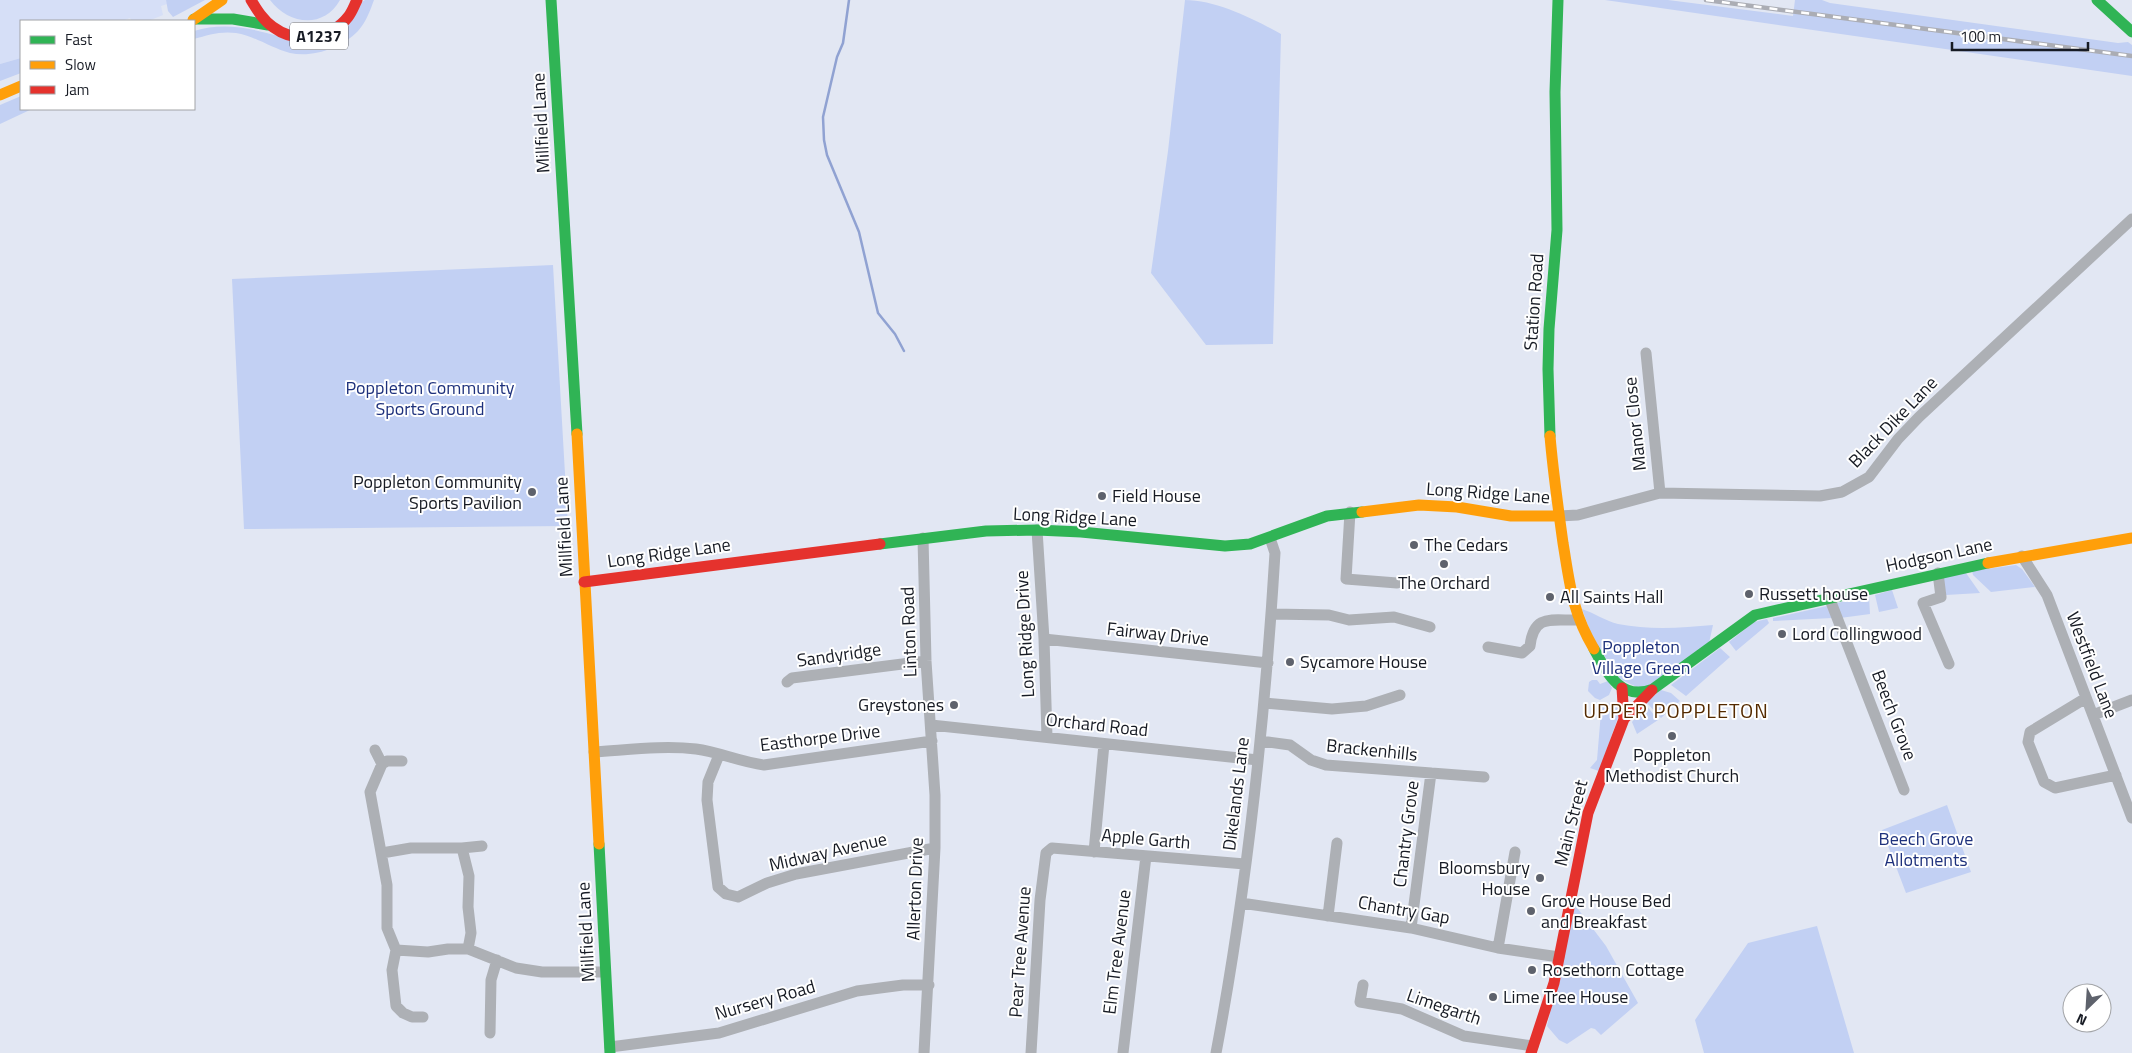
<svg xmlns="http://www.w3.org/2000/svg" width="2132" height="1053" viewBox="0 0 2132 1053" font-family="'Titillium Web',sans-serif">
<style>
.built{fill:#d6dff7}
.green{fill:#c2d0f3}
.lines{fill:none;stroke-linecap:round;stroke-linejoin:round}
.stream{stroke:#90a2d2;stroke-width:2.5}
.street{stroke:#adb0b5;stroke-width:11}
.fast{stroke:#30b455;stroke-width:11}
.slow{stroke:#ff9f0a;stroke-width:11}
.jam{stroke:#e5322d;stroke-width:11}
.rail-casing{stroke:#abadb4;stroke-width:4.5}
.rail{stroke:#fff;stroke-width:2.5;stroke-dasharray:8;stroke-linecap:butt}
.poi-dot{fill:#5e626c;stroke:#fff;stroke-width:2}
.labels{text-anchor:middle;stroke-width:4;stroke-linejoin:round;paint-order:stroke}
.shield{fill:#fff;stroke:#5d5f66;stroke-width:1}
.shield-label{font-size:16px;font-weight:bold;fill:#171b24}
.street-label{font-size:18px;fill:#171b24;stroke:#fff}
.park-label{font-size:18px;fill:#1e317c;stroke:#fff}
.poi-label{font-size:18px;fill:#171b24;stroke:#fff;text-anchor:start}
.quarter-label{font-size:20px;letter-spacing:1px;fill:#542a00;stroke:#fff}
</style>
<rect width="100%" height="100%" fill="#e2e7f3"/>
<path class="built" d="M0,0H166L167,4L161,6L163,15L148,21H132L130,18L122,21H21V58L0,64Z"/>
<path class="green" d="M166,0H205L173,17L168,11Z
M270,0H340C323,30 288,24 270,0Z
M365,0H374C370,11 366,22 358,31C342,48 313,58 290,53C271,48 255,36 236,33C220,31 208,35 194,39V31C233,19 267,34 305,43Z
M1185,0C1216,0 1254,19 1281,34L1273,344L1206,345L1151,273L1168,151Z
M1605,0H1668L1793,16L1795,0H1822L1830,3L2118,43L2128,42L2132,45V76Z
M21,58V73L0,81V64Z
M21,96V109H32L0,124V105Z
M553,265L568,526L244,529L232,279Z
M2016,565L2022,569L2035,587L1991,592L1973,575L1972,571Z
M1966,573L1980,593L1946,595L1943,577Z
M1892,590L1898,608L1879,612L1875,595Z
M1869,596L1870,614L1840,618L1837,603Z
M1827,606L1832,618L1773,621V618Z
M1582,609C1594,613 1606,621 1618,624C1649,630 1681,628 1713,625L1709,643L1643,690L1620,679L1593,639Z
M1767,619L1769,623L1767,625L1736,651L1729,642L1754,622Z
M1720,648L1730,657L1686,696L1671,685Z
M1592,680H1597L1600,684L1608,681L1612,688L1609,695L1600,700L1595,698L1588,691L1589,682Z
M1661,690L1671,693L1680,701L1661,718L1646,702Z
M1611,703L1617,704L1620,712L1599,771L1590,768L1597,760L1601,712L1594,711L1597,707Z
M1646,705L1658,720L1637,734L1632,722Z
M1947,805L1971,872L1906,893L1882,830Z
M1575,905L1606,946L1638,1003L1601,1035L1595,1029L1591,1028L1567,1044L1559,1040L1547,1026Z
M1817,926L1854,1053H1704L1695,1020L1748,943Z"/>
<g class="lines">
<path class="stream" d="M849,0L843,43L837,57L823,117L824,140L827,155L859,232L878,313L895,334L904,351"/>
<path class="street" d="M1646,353L1660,493
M1350,512L1346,579L1397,583
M1559,516L1578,515L1660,493L1820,496L1842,492L1869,477L1898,439L1919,417L2132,219
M1037,530L1044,639L1047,737
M923,538L926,661L935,795V848L924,1053
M2022,556L2047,595L2132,818
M1938,573L1941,597L1923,603L1949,664
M1829,597L1904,790
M1272,614L1329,615L1349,620L1394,617L1430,627
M1044,639L1268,663
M1488,647L1522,653L1530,646C1534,613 1552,621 1579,620
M787,682L792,678L926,661
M2086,698L2030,732L2028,742L2044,782L2055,788L2116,775
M1265,703L1332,709L1366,706L1400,695
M2093,715L2132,700
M931,725L1258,760
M1261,741L1290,745L1311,760L1326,765L1484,777
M375,750L382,764
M594,752C627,750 663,745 696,749C719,752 740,762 764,765L932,741
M719,755L708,782L707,800L718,887L726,894L738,897L767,883L796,874L935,848
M402,761H387L382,764L370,792L387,885V928L396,950L392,970L396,1006L403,1013L412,1017H423
M462,848L469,876L468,907L471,933L468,949
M1094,852L1104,744
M382,853L411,848H462L482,846
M1241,903L1411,928L1498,948L1559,957
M1328,916L1337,843
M1411,928L1431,773
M1498,948L1515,852
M396,950L428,952L448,949H468L516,968L542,972H605
M1363,985L1360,1002L1402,1009L1464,1036L1533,1046
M490,1033L491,980L497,960
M610,1047L719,1033L857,991L903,985H929
M1031,1053L1040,900L1046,853L1052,848L1245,864
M1123,1053L1146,856
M1216,1053C1247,888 1265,720 1275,553L1270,538"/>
<path class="fast" d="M551,0L577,434
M2097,0L2132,32
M194,19H233L268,25
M1550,436L1548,369L1549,329L1557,230L1555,92L1558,0
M880,544L986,531L1037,530L1081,532L1225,546L1250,544L1327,516L1362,512
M1594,649C1607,673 1621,702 1653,689L1755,615L1988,563
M599,844L610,1053"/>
<path class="slow" d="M193,20L222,0
M0,95L21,86
M577,434L599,844
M1550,436C1553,472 1558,507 1563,543C1570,585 1572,612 1594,649
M1362,512L1419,505L1457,507L1511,516H1559
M1988,563L2132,538"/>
<path class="jam" d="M251,0C257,10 263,20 273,27C296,44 330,40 348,17C352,12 354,6 357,0
M584,582L880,544
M1624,719L1652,690
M1531,1053L1554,983L1588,813L1624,719L1622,688"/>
<defs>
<path id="rail" d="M1706,0L2132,56"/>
</defs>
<use href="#rail" class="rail-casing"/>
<use href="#rail" class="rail"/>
</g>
<g class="poi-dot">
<circle cx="532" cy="492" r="5"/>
<circle cx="1102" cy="496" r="5"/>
<circle cx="1414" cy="545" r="5"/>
<circle cx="1444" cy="564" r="5"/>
<circle cx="1749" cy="594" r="5"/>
<circle cx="1550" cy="597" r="5"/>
<circle cx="1782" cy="634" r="5"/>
<circle cx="1290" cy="662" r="5"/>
<circle cx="954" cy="705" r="5"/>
<circle cx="1672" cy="736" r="5"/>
<circle cx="1540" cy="878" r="5"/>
<circle cx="1531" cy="911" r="5"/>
<circle cx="1532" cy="970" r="5"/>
<circle cx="1493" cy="997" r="5"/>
</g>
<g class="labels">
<rect class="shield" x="290" y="22.5" width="58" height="27" rx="4"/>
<g class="shield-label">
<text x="319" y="42">A1237</text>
</g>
<g class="street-label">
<text transform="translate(541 123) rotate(-93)" y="6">Millfield Lane</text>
<text transform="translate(1534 302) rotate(-86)" y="6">Station Road</text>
<text transform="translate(1893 422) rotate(-46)" y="6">Black Dike Lane</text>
<text transform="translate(1635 424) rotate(-96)" y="6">Manor Close</text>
<text transform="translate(1488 493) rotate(4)" y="6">Long Ridge Lane</text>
<text transform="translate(1075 517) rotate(3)" y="6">Long Ridge Lane</text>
<text transform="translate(564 527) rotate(-93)" y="6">Millfield Lane</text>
<text transform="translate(669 553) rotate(-8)" y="6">Long Ridge Lane</text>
<text transform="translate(1939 555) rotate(-12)" y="6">Hodgson Lane</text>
<text transform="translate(909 632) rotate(-92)" y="6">Linton Road</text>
<text transform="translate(1025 634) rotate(-93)" y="6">Long Ridge Drive</text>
<text transform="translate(1158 634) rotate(6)" y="6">Fairway Drive</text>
<text transform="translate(839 655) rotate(-8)" y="6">Sandyridge</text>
<text transform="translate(2092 665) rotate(69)" y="6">Westfield Lane</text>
<text transform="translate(1894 715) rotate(69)" y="6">Beech Grove</text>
<text transform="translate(1097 725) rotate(6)" y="6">Orchard Road</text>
<text transform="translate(820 738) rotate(-7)" y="6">Easthorpe Drive</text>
<text transform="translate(1372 750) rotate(6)" y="6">Brackenhills</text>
<text transform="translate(1236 794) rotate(-83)" y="6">Dikelands Lane</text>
<text transform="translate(1571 823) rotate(-76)" y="6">Main Street</text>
<text transform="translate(1406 834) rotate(-83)" y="6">Chantry Grove</text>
<text transform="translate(1146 839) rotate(5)" y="6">Apple Garth</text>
<text transform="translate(828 852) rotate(-13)" y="6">Midway Avenue</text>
<text transform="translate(915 889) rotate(-88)" y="6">Allerton Drive</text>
<text transform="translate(1404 910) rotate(10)" y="6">Chantry Gap</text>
<text transform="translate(586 932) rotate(-93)" y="6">Millfield Lane</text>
<text transform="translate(1020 952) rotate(-86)" y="6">Pear Tree Avenue</text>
<text transform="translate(1117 952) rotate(-83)" y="6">Elm Tree Avenue</text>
<text transform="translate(765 1000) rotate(-16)" y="6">Nursery Road</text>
<text transform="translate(1444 1007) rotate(19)" y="6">Limegarth</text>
</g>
<g class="park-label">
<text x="430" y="394">Poppleton Community<tspan x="430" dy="21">Sports Ground</tspan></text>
<text x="1641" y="653">Poppleton<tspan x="1641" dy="21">Village Green</tspan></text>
<text x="1926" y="845">Beech Grove<tspan x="1926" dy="21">Allotments</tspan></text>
</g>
<g class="poi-label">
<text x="522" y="488" text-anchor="end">Poppleton Community<tspan x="522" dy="21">Sports Pavilion</tspan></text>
<text x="1112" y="502">Field House</text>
<text x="1424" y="551">The Cedars</text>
<text x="1444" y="589" text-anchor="middle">The Orchard</text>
<text x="1759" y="600">Russett house</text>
<text x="1560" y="603">All Saints Hall</text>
<text x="1792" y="640">Lord Collingwood</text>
<text x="1300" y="668">Sycamore House</text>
<text x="944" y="711" text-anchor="end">Greystones</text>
<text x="1672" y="761" text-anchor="middle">Poppleton<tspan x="1672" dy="21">Methodist Church</tspan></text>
<text x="1530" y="874" text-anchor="end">Bloomsbury<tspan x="1530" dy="21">House</tspan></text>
<text x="1541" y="907">Grove House Bed<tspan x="1541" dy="21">and Breakfast</tspan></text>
<text x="1542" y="976">Rosethorn Cottage</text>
<text x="1503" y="1003">Lime Tree House</text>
</g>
<g class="quarter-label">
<text x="1676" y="718">UPPER POPPLETON</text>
</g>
</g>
<rect x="20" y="20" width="175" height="90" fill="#ffffff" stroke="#a2a4a7"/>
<rect x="30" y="36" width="25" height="8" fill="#30b455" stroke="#a2a4a7"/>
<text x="65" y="45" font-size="15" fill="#171b24">Fast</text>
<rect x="30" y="61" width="25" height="8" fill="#ff9f0a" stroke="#a2a4a7"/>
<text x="65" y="70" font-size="15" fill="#171b24">Slow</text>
<rect x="30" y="86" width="25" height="8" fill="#e5322d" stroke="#a2a4a7"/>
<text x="65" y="95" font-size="15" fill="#171b24">Jam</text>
<g transform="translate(2087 1008) rotate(205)"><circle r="24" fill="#ffffff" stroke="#a2a4a7"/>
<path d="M0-4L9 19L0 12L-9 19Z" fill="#5e626c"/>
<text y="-8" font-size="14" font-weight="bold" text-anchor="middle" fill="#171b24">N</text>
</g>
<path d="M1952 42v8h136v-8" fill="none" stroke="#171b24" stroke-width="2.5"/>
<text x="1960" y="42" font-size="15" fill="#171b24" stroke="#ffffff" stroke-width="4" paint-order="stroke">100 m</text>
</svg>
